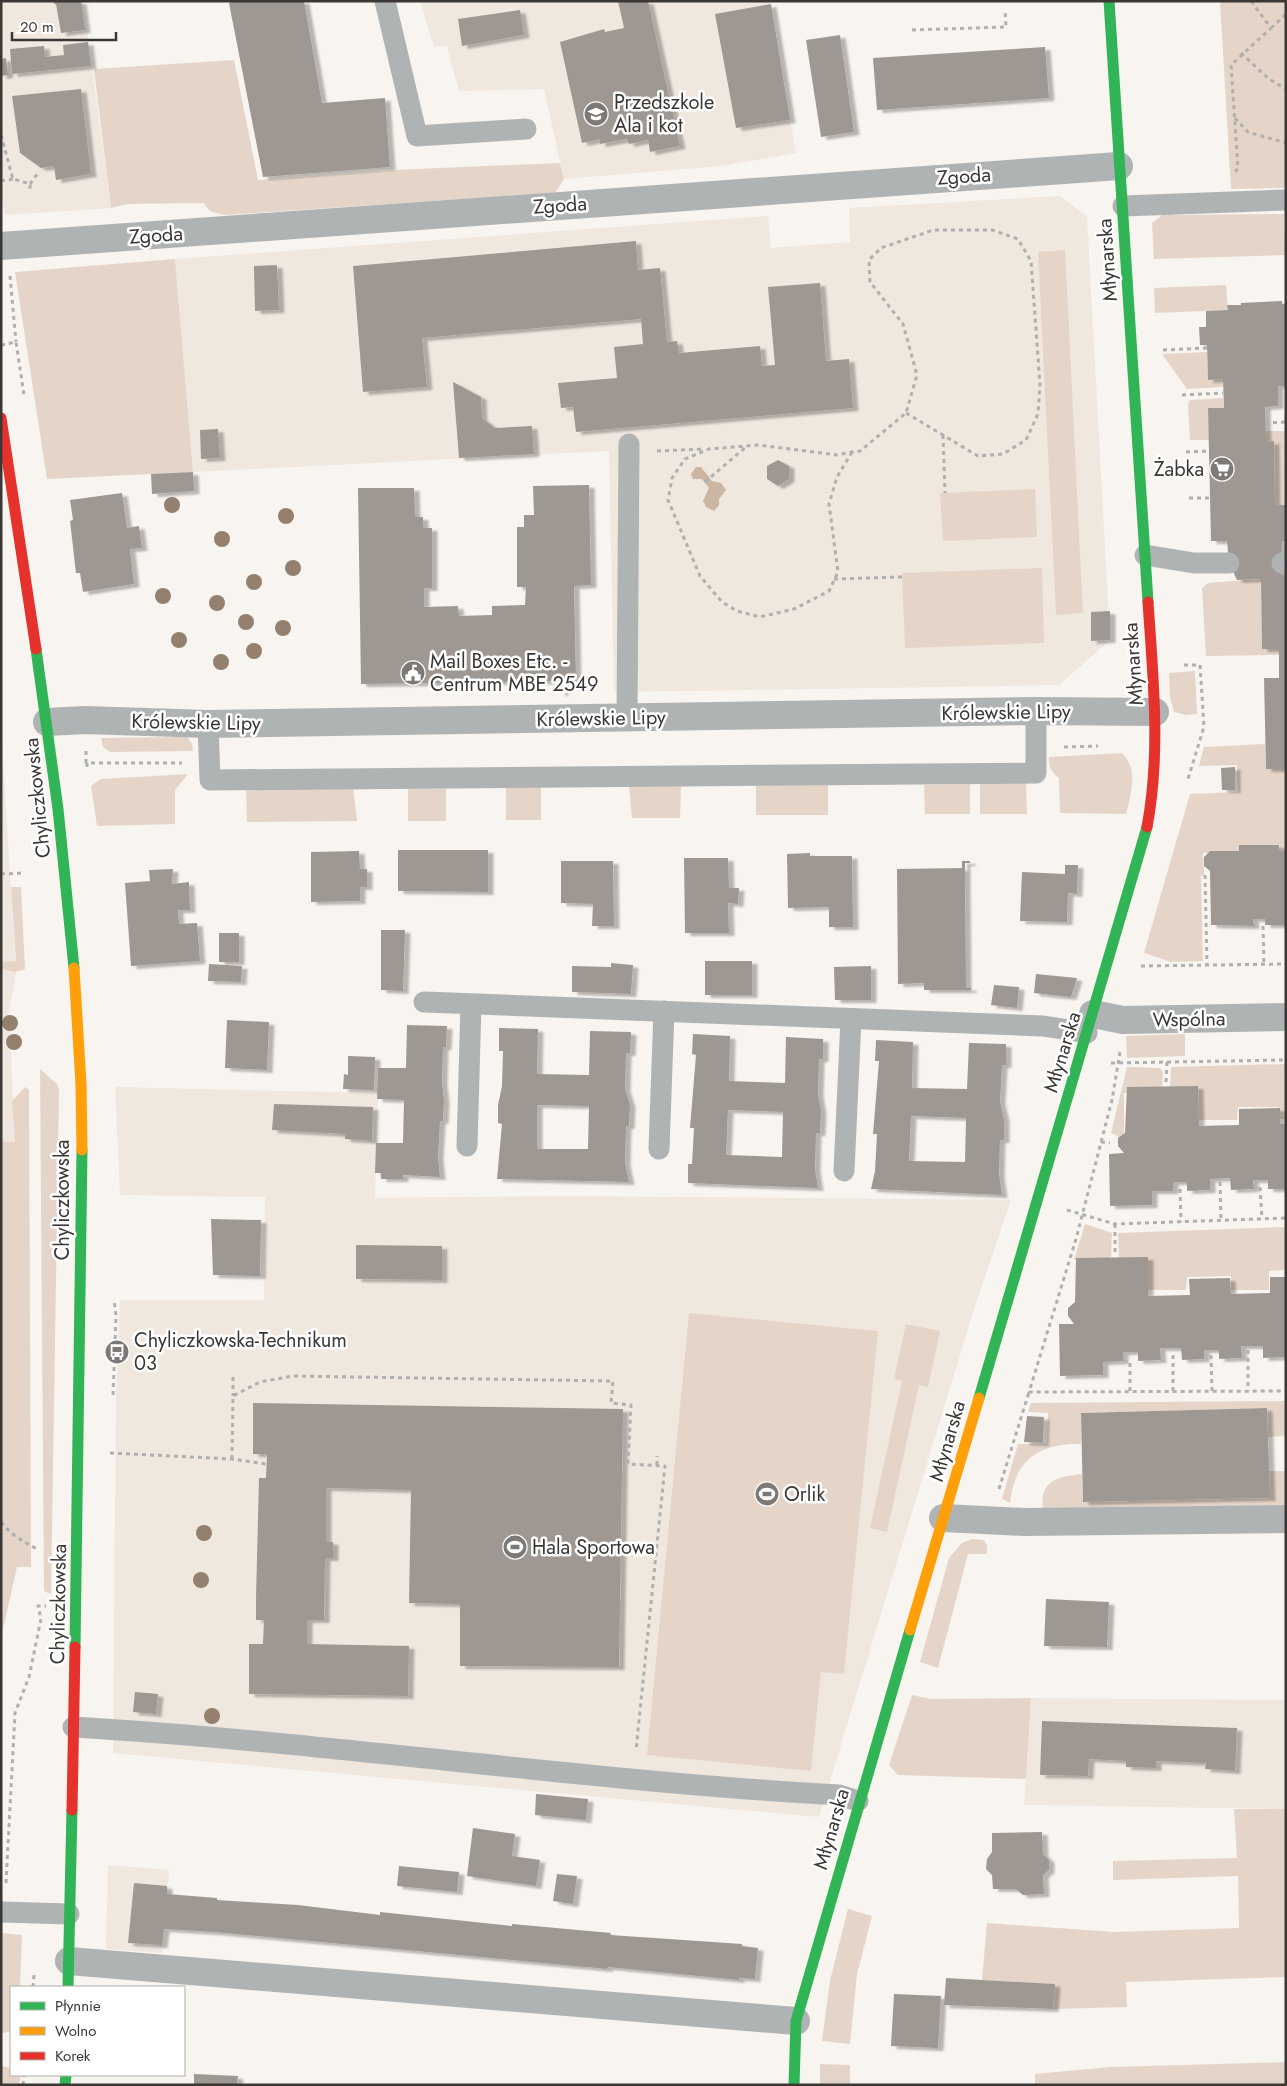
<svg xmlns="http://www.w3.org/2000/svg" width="1287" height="2086" viewBox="0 0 1287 2086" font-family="Jost,sans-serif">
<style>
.built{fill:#f0e7df}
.green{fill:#e5d5c8}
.water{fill:#cbb6a4}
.building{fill:#9f9892;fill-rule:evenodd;filter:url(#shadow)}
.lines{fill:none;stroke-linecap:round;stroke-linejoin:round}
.path{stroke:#b0b0af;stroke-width:3;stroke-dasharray:4 4;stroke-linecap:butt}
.lane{stroke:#b0b3b4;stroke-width:21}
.street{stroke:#b0b3b4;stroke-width:28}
.fast{stroke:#30b455;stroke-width:11}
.slow{stroke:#ff9f0a;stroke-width:11}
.jam{stroke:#e5322d;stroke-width:11}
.tree{fill:#93806e}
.labels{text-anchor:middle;stroke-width:5;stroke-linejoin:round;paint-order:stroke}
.poi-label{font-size:20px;fill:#3a3735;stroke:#fff;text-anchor:start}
.street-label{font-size:20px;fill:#3a3735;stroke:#fff}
</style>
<defs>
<filter id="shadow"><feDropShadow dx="5.5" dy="3" stdDeviation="1" flood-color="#0004"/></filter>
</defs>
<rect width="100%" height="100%" fill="#f8f4f0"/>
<path class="built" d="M1,1H83L111,208L5,215L1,194Z
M420,1H770L796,153L721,166L564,179L544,89L459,91L447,46L434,47Z
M1060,196L1087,217L1110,640L1059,685L614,692L609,451L193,472L175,259L768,216L771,248L850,242L849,208Z
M1,726L16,972L9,1014L15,1142H1Z
M115,1087L378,1093L375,1198L567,1196L1011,1200L975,1306L819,1817L113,1753L116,1396L120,1300H264L265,1197L120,1195Z
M1031,1698L1286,1700V1809L1024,1805Z
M108,1865L169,1870L162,1953L106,1949Z"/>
<path class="green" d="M1220,1H1286V187L1283,188L1231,189Z
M234,60L258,180L393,170L560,163L564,179L555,193L225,215C215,213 209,213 204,203L128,204L111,208L94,69Z
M1284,214L1285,255L1154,259L1152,223L1162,215Z
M1065,250L1083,613L1056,615L1038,252Z
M175,259L193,472L47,479L15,272Z
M1226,285L1228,310L1155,313L1154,288Z
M1207,352L1208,379H1223V387L1187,389L1162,354Z
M1223,398L1224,408H1208L1209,440H1190L1188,405L1190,400Z
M1266,431H1286V505H1275L1274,442H1266Z
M1035,489L1037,537L943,541L940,493Z
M1042,568L1044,643L905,648L902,573Z
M1261,579L1262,649H1279V655L1206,656L1202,588L1208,583Z
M1195,671L1197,714L1185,715L1174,712L1170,697L1169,673Z
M187,737L192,744L193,751L110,752L103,747L101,738Z
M1265,744L1266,769H1286V851H1280V845H1240V853H1203L1204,875L1201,876L1203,961L1171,962L1144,953L1190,794L1238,792L1237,765L1199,766L1204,747Z
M1122,753C1139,770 1131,793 1126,814L1060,813L1059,778C1052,773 1048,766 1049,757Z
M188,774L175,790V824L97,826L91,786L101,779Z
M980,781H1026L1027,814H980Z
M828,784V815H756V785Z
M970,784V814H925L924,785Z
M629,785H681L680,818H632Z
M541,786V820H506V787Z
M353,787L357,821L247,822L246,789Z
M408,789H446V821H408Z
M11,887H21L25,969L16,972L1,969V962L16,961Z
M1185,1034V1056L1127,1058L1126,1036Z
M1286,1064V1119H1279V1107H1238L1237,1120H1198L1170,1092L1171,1067Z
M1127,1067L1160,1068L1163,1072L1162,1092L1124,1093V1139L1111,1133Z
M40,1069L57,1084L59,1090L51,1594L44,1591Z
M25,1087L29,1090L31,1567H17L1,1638V1142H15L12,1101Z
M1085,1224L1112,1233L1111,1260H1074Z
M1286,1227V1270L1269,1271V1290H1231V1276L1187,1277L1186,1290H1148V1260H1119L1118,1233Z
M689,1313L878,1331L844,1674L821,1672L811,1771L647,1755Z
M906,1324L940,1331L928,1387L919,1385L887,1532L870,1528L902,1381L894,1379Z
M1286,1401V1436L1268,1437L1267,1408L1081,1413V1444C1039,1443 1014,1460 1010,1503L1002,1499L1018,1444H1047L1048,1413L1028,1412L1031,1403Z
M1269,1471H1286V1511H1043C1039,1480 1057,1477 1082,1474L1083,1502L1269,1498Z
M972,1539L984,1540L987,1546V1554H968L938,1668L920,1662L949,1558L962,1543Z
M912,1695L930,1699L1031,1698L1026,1779L898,1775L889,1765Z
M1234,1809H1286V1977L1126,1982L1127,2007L1053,2009L1054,1984L982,1980L987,1923L1114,1932L1239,1928L1238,1876L1113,1880V1861L1237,1858Z
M848,1909L872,1916L857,1974L850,2044L822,2041L830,1981Z
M1,1933L22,1935L20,1987H11V2032L1,2033Z
M1286,2062V2085H1035V2074L1110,2067Z
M820,2064L850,2065V2085H820Z
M1,2066L11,2068V2075H21L19,2085H1Z"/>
<path class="water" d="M696,467H701L712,481L721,483L726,490L719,499V505L714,511L706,507L703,501L709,488L702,479H693L691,474Z"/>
<path class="building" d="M54,1H81L85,30L61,33L56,4H54Z
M233,1H304L322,103L385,98L390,167L263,177L229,3Z
M618,1H648L680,146L650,152L648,140L629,144L627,139L600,144V139L582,143L560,42L604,29L605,32L624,28Z
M771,4L790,120L736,128L715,14Z
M520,10L524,35L462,46L458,19Z
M840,35L854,132L821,137L806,40Z
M88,42L91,66L12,74L10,49L44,46L45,57L64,55L63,45Z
M1045,47L1049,98L877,110L873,58Z
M6,58L8,75L1,76V59Z
M81,89L91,174L56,180L54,166L41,168L20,153L12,96Z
M636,241L638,270L660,268L667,342L677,341L679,353L760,346L762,366L775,365L768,287L820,283L826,361L849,359L853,408L576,432L573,407L561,408L558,383L617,378L614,347L643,344L641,319L422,338L427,387L363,392L353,266Z
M277,265L279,310L255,311L254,266Z
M1282,301V304H1286V386H1278V406L1265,407L1266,442L1274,441L1275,505H1285L1286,541H1282L1281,575H1286V769H1266L1264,678H1279V649H1262L1261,579L1237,580L1229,563L1227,541H1211L1208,408H1224L1223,379L1208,380L1207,345H1200L1199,327H1206V311L1228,310L1227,305H1241V303Z
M453,382L481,397L482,418L495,428L532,426L534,454L459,458Z
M218,429L220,458L201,459L200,430Z
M778,460L789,466V479L778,486L767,479V466Z
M193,472L194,491L152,494L151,474Z
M589,485L591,585L574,586L576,681H563V693H560V681L361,684L358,488H414L415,517H423V528H432V588H424V607L458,606L459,616L492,615V606L525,605L526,587H517V527H524V515H534L533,486Z
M122,493L127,528L139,526L142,548L130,549L134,584L83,592L80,573H76L70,521L73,520L70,500Z
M1110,611V640L1091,641V612Z
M1235,767V790H1222L1221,768Z
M1239,845H1279L1280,851L1286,850V925H1265V919H1253L1254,926L1211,925L1210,871L1204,866V857L1210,851H1239Z
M398,850H488V892L398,891Z
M359,851L360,869H367V887H360V901L311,902V852Z
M810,853V856H852L853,927H829V907L788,908L787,854Z
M684,858H728L729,888H739L738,904L728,903L729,933H685Z
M561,861H613L614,926H592L593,904L561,903Z
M962,861H970V863H965V883L966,988H971V990H924V983L898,984L897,869L962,868Z
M1065,865H1078L1077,894L1068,893L1067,922L1020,921L1022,872L1065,874Z
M173,869L172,884L189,882L190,910H178L179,924L197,923L200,961L131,966L125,883L150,881L149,870Z
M381,930H405L403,991L381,990Z
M219,933H239V962H219Z
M705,961H752V995H705Z
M611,963L633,965L631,994L572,992V966L611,967Z
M209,964L242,966L241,982L208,981Z
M871,966V1000H835L834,967Z
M1036,974L1077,978L1071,997L1034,993Z
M994,985L1019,987L1017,1008L991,1005Z
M227,1020L269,1022L267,1070L225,1068Z
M407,1025L447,1026L446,1047H443L442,1082L444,1101L443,1121H440L438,1157L440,1177L403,1175V1179H381V1173H375L376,1143H403L404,1100L377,1099L378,1068H406Z
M499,1028L538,1029L537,1074L589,1075L590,1031L631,1032L630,1053H626L625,1089L630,1104L629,1126H626L625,1163L629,1182L497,1179L502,1124L498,1123V1105L502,1086L503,1051H499ZM537,1105L589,1106L588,1149H537Z
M693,1034L730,1036L729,1081L785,1083L786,1037L823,1039V1059H819L818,1094L821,1110L820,1133H816L815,1169L818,1188L688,1183V1164H692L694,1128H690L696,1055L692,1054ZM728,1110L783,1112L782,1157L726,1155Z
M876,1040L913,1042L912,1088L967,1089L969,1043L1006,1044V1065H1002L1000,1101L1004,1119V1140H1000L999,1174L1002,1195L871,1189L875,1171L877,1134H873L879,1061H875ZM911,1116L966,1118L965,1162L909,1161Z
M348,1056L375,1057L374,1090L343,1089L344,1074L348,1075Z
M1198,1086L1199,1126L1239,1125V1109L1280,1108V1124H1286V1189H1268V1180H1253L1254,1189L1231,1190L1230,1178L1210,1179V1190L1187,1191V1182H1173V1191H1152V1205L1110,1206L1109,1154L1124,1153L1118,1146V1138L1125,1133L1127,1087Z
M274,1104L373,1107L372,1141L345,1139V1134L272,1130Z
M211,1219L261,1220L260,1276L213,1275Z
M356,1245L442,1246V1280L356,1279Z
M1148,1257V1296L1190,1295L1189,1279L1230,1278L1231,1294L1270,1293V1277H1286L1285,1357L1263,1358V1346H1241L1242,1358L1219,1359V1350H1204V1359L1182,1360L1181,1348H1160L1161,1360L1138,1361V1352H1123V1361L1103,1362V1375L1060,1376L1059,1324H1074L1068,1316V1308L1075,1302L1076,1258Z
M253,1403L623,1409L619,1667L460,1666V1604L409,1603L411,1490L326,1488V1541L333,1542V1558H325L324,1620H307V1644L409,1646L408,1696L249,1694V1644H263L264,1620H256V1598L259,1478H266L267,1454H253Z
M1267,1408L1270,1498L1083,1502L1081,1413Z
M1027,1416L1044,1417L1043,1443L1024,1442Z
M1046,1599L1109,1602L1107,1647L1044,1646Z
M135,1692L158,1694L156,1714L133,1712Z
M1042,1721L1237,1728L1235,1771L1205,1769L1206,1763L1156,1761V1768L1126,1767V1761L1089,1759L1088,1776L1040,1775Z
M536,1794L588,1799L586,1820L535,1815Z
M473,1828L515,1834L512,1856L540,1860L536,1886L467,1876Z
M1042,1832L1043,1854L1049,1860V1870L1043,1875L1044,1894L1023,1895L1016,1889H993L992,1875L986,1869L987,1859L992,1852V1833Z
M399,1866L459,1872L457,1892L397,1886Z
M557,1874L577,1876L573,1904L553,1901Z
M134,1883L167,1886V1894L217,1898V1900L298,1905L380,1915V1912L512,1926V1924L611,1933L610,1935L742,1944V1946L758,1948L755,1979L739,1978V1980L608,1967L607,1969L214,1932L164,1929L162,1945L128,1943Z
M946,1978L1055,1984L1053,2009L944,2005Z
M894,1994L941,1996L938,2048L891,2046Z
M194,2074L238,2076L237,2085H194Z"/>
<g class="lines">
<path class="path" d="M1271,28L1286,14
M912,30L1006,27L1005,10
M1241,53L1269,79L1286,89
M1235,118L1248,132L1286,143
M1,135L13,179L30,184V189
M1235,172L1238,168L1231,65L1271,28L1251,1
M1,181L13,179
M30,184L38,173
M10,276L16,342
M1,345L16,342L24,395
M1163,350L1207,348
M1182,395L1223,393
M1265,423L1286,422
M943,435L945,493
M657,451L705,449
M852,452L837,477L829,504L838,572L829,591L794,609L760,617L737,611L722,602L700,576L668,500L672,478L685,459L709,449L758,445L837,455L852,452L860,451L906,413L917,375L903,324L870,282L869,260L881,248L933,230H992L1018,239L1031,261L1040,385L1038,414L1026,440L1003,454L978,456L906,413
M1186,452L1209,451
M705,482L747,446
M1189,498H1211
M834,579L902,577
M1184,665H1200L1204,727L1187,782
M1064,747L1098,746
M86,763V751
M87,767V763H182
M1,874L25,873
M1205,875L1207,965
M1263,926L1264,964
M1141,966L1286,964
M1120,1052L1112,1100L1076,1239L1029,1392L1286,1391
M1111,1063L1286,1060
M1166,1082L1167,1062
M1101,1142L1110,1143
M1220,1182L1221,1221
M1260,1187L1262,1219
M1180,1189L1181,1222
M1067,1210L1115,1224L1286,1218
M1115,1224V1255
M1248,1350V1391
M1211,1355L1212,1391
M233,1377V1396
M1130,1391V1361
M1173,1391V1354
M113,1395L116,1316L114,1299
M110,1453L232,1459L266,1464
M232,1459L233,1396L260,1382L293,1376L613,1381L611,1403L631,1405L628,1464L665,1466L636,1750
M657,1465V1456
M999,1489L1029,1392
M1,1522C12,1536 24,1542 39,1550
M6,1883L15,1713L29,1677L41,1619L38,1606H46
M33,1987L34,1974
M23,2085L24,2075"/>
<path class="lane" d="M385,1L417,136L526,129
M1123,206L1284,200
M1145,555L1194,563H1229
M1282,563H1286
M627,717L629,444
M208,724L210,780L1036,773V711
M424,1002L1043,1026L1087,1033
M467,1146L471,1004
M659,1149L664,1011
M844,1171L851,1019
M73,1727C329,1742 583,1781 839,1795L858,1801
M1,1912L69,1914"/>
<path class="street" d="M1,246L1119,166
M47,722L85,720L208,724L1036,711L1155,712
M1093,1014L1123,1020L1286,1017
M943,1518L1025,1522L1286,1519
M69,1961L796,2021"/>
<path class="fast" d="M1109,1L1148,602
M36,649L58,809L74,968
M979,1398L1147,827
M75,1647L82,1150
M68,1987L72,1810
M65,2085L66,2075
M794,2085L796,2021L910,1630"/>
<path class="slow" d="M74,968L81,1084L82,1150
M910,1630L979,1398"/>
<path class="jam" d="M1,418L36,649
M1147,827C1161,753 1153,677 1148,602
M72,1810L75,1647"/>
</g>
<g class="tree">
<circle cx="172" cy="505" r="8"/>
<circle cx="286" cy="516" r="8"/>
<circle cx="222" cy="539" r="8"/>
<circle cx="293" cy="568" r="8"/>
<circle cx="254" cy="582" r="8"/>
<circle cx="163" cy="596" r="8"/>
<circle cx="217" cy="603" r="8"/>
<circle cx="246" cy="622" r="8"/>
<circle cx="283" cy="628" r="8"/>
<circle cx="179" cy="640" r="8"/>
<circle cx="254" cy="651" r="8"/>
<circle cx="221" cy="662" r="8"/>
<circle cx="10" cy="1023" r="8"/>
<circle cx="14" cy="1042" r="8"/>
<circle cx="204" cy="1533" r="8"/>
<circle cx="201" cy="1580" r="8"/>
<circle cx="212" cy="1716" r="8"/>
</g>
<defs>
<symbol id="school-disc" viewBox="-11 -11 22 22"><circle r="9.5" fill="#7c7976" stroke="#fff"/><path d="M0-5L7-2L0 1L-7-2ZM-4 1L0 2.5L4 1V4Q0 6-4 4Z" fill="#fff"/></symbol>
<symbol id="supermarket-disc" viewBox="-11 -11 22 22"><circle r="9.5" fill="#7c7976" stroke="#fff"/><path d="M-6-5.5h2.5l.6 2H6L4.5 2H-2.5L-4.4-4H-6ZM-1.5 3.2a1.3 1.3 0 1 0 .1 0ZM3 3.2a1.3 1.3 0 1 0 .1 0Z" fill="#fff"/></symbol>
<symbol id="civic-disc" viewBox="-11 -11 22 22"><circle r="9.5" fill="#7c7976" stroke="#fff"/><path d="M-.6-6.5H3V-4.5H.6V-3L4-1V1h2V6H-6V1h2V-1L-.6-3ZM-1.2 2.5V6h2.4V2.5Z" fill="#fff"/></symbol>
<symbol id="bus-disc" viewBox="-11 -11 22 22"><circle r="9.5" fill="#7c7976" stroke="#fff"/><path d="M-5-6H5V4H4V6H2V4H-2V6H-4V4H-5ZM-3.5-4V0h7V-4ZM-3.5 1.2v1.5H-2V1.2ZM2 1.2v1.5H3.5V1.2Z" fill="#fff"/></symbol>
<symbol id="stadium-disc" viewBox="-11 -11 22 22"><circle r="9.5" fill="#7c7976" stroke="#fff"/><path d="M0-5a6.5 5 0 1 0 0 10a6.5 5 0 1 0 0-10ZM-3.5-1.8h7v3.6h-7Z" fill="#fff"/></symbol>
</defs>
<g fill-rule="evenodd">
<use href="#school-disc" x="582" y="100" width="28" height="28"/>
<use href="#supermarket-disc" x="1208" y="455" width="28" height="28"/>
<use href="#civic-disc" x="399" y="659" width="28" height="28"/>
<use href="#bus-disc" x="103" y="1338" width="28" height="28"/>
<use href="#stadium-disc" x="753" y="1480" width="28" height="28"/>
<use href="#stadium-disc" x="501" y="1533" width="28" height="28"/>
</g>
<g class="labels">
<g class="poi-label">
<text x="614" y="109">Przedszkole<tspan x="614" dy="23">Ala i kot</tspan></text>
<text x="1204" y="476" text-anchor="end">Żabka</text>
<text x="430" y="668">Mail Boxes Etc. -<tspan x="430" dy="23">Centrum MBE 2549</tspan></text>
<text x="134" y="1347">Chyliczkowska-Technikum<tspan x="134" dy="23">03</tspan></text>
<text x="784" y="1501">Orlik</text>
<text x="532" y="1554">Hala Sportowa</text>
</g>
<g class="street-label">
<text transform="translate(964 176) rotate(-4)" y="7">Zgoda</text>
<text transform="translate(560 205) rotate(-4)" y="7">Zgoda</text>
<text transform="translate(156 235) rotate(-4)" y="7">Zgoda</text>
<text transform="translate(1107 260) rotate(-94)" y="7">Młynarska</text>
<text transform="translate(1133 664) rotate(-94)" y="7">Młynarska</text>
<text transform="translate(1006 712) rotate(-1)" y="7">Królewskie Lipy</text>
<text transform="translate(601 718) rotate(-1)" y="7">Królewskie Lipy</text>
<text transform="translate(196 722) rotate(1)" y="7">Królewskie Lipy</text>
<text transform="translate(37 798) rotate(-96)" y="7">Chyliczkowska</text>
<text transform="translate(1189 1019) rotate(-1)" y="7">Wspólna</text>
<text transform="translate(1062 1052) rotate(-73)" y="7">Młynarska</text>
<text transform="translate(62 1200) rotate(-90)" y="7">Chyliczkowska</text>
<text transform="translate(947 1441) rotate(-74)" y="7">Młynarska</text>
<text transform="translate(58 1604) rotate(-89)" y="7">Chyliczkowska</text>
<text transform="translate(831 1829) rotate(-74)" y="7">Młynarska</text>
</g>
</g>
<rect width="1287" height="2086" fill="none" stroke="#3a3735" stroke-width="5"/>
<rect x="10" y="1986" width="175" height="90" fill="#ffffff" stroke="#b0afae"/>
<rect x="20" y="2002" width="25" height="8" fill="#30b455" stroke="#b0afae"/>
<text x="55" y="2011" font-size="15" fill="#3a3735">Płynnie</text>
<rect x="20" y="2027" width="25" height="8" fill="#ff9f0a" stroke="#b0afae"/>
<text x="55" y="2036" font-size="15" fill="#3a3735">Wolno</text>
<rect x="20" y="2052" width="25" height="8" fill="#e5322d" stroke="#b0afae"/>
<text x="55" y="2061" font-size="15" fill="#3a3735">Korek</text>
<path d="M12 32v8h104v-8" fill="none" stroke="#3a3735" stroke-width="2.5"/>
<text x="20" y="32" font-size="15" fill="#3a3735" stroke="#ffffff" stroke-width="4" paint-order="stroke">20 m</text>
</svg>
